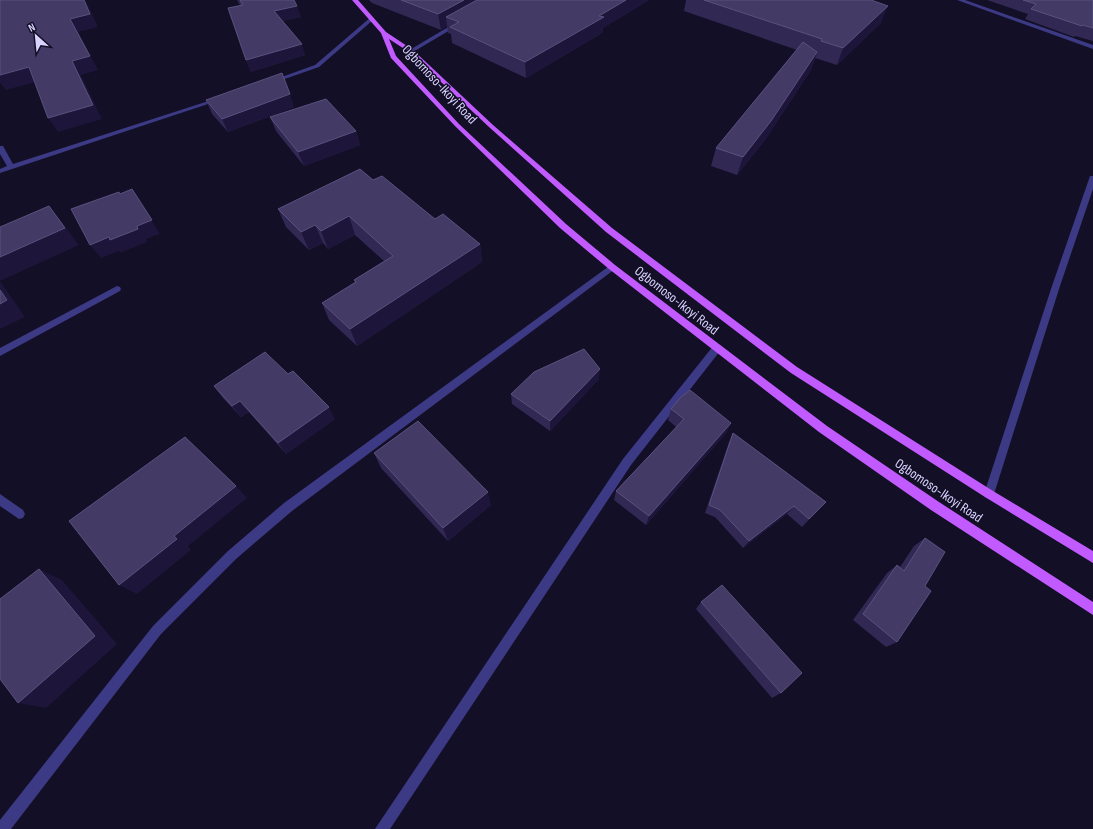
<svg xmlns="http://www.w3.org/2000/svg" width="1093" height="829" viewBox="0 0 1093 829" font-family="'Sofia Sans Condensed',sans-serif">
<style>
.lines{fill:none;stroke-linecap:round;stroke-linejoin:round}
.minor{fill:#3d3a85;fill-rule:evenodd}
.primary{fill:#c25bff;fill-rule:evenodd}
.wall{fill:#312854}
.shaded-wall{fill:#1d163a}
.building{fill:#433a66;stroke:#5a527e}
.labels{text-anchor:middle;stroke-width:3;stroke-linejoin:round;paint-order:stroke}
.street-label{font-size:14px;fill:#d9d4ff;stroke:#130f26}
</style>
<rect width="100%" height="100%" fill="#130f26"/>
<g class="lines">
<path class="minor" d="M957,0H965L1093,45V49Z
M371,17L373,18V20L319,67L273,83L268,82L315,65Z
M460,20L463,22L462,23L413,52L408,51Z
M218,98L223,99L0,173V169L7,166L0,154V146H3L13,164Z
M1090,176H1093V189L1060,286L994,494L993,497L989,499L985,497L984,494L1052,286Z
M612,264L616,267L615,269L292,511L236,559L161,634L11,829H0V820L153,626L228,551L284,503Z
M117,286L120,287L121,289L120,291L0,356V348Z
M717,344L722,348L720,351L631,465L390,829H375L623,459L714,345Z
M0,494L23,510L25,514L23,518L19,519L0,506Z"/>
<path class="primary" d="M352,0H358L386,32L413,50L493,125L612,228L797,367L993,491L1093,551V563L985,497L791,373L606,232L489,127L409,52L389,39L396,56L459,124L566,224L615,265L827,426L939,502L1093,602V615L931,510L819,432L609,269L560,228L455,126L391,58L381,33Z"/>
</g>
<path class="wall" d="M237,0H294L301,17L282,21L305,55L251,72L246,60L240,5Z
M369,0H649L603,28L602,33L526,78L452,43L451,34L448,33L447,26L441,30L372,3Z
M686,0H871L881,23L837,65L815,58L816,56L811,70L765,140L737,175L711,166L716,148L797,50L684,11Z
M987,0H1093V41L1075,36L1074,37L1025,19L1028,14Z
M206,100L294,107L228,132L212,114Z
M270,117L356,131L360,145L304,166L276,131Z
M373,180L435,219L480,244L482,262L357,346L329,320L322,303L355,282L354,280L384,261L355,235L328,249L323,243L309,250L286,227L278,209Z
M599,379L550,431L512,404L511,394Z
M214,386L335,419L286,454L249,412L241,417L223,398Z
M671,409L731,423L726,433L646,525L614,500L616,491L676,427L668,420Z
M733,433L826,502L802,527L787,514L743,548L715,517L705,513L729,442Z
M374,453L491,505L448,541L381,468Z
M925,538V586L897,642L886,647L853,620L887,573L897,565L900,567L914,546Z
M701,602L781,693L772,698L696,609Z"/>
<path class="shaded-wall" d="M84,0H85L87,3L98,27L78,32L98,70L81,75L102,119L58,132L48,118L72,61L70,19Z
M464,0H491L446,17L447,26L441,30L438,14Z
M626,0H649L603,28L602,33L526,78L525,62L599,16Z
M297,6L301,17L278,22L274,11Z
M888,6L881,23L837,65L843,48Z
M302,44L305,55L251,72L246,60Z
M817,52L811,70L765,140L737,175L743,157Z
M29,67L39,81L6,90L0,83V75Z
M290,94L294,107L228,132L222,119Z
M356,131L360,145L304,166L298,152Z
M132,189L160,234L146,239L147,242L120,253L119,251L101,258L90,245L137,226Z
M49,206L63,224L79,245L0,281L25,317L0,329V257Z
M349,216L355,235L328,249L321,231Z
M315,225L323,243L309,250L301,232Z
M480,244L482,262L357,346L350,329Z
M600,369L599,379L550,431V421Z
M240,401L249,412L241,417L232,406Z
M329,407L335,419L286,454L278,443Z
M731,423L726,433L646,525L649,516Z
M236,486L247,498L188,546L191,550L137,594L119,585L174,536Z
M488,492L491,505L448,541L443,528Z
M794,506L787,514L743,548L749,541Z
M39,569L62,580L117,644L46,708L18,703Z"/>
<path class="building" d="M0,0H84L90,14L70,19L90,56L72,61L93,105L48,118L29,67L0,75Z
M240,0H294L297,6L274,11L302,44L246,60L228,8L243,5Z
M401,0H464L438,14Z
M477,0H626L599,16L604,17L525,62L450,27L459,22L446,17Z
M704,0H871L888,6L843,48L821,41L822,39Z
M1023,0H1093V28L1083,25L1082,26L1031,9L1036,4Z
M803,42L817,52L771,121L743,157L716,148Z
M282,73L290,94L222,119L206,100Z
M326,99L356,131L298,152L270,117Z
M360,169L373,180L382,176L435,219L443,214L480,244L350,329L322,303L356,282L354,280L393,256L349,216L321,231L315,225L301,232L278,209Z
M132,189L152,220L137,226L138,229L110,240L109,237L90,245L71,209L119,192L120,194Z
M49,206L65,228L0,257V227Z
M0,290L7,300L0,304Z
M584,349L600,369L550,421L511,394L534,372Z
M265,352L288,374L293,371L329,407L278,443L240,401L232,406L214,386Z
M690,390L731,423L649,516L616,491L684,419L671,409L680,398Z
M418,421L488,492L443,528L374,453Z
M733,433L826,502L809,519L794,506L749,541L720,510L709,505Z
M185,437L236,486L174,536L177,539L119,585L69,521Z
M925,538L945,552L925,586L931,591L897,642L863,614L897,565L904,571Z
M39,569L95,636L18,703L0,679V599Z
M722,585L802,673L781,693L701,602Z"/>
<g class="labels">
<g class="street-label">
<text transform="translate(440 84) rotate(47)" y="5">Ogbomoso-Ikoyi Road</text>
<text transform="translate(677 300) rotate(38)" y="5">Ogbomoso-Ikoyi Road</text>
<text transform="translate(939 490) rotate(34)" y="5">Ogbomoso-Ikoyi Road</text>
</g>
</g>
<g transform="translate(36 36) rotate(333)" stroke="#130f26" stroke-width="3" paint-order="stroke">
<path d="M0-3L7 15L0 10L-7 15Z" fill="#d9d4ff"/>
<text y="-6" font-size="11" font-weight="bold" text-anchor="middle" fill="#d9d4ff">N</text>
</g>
</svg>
